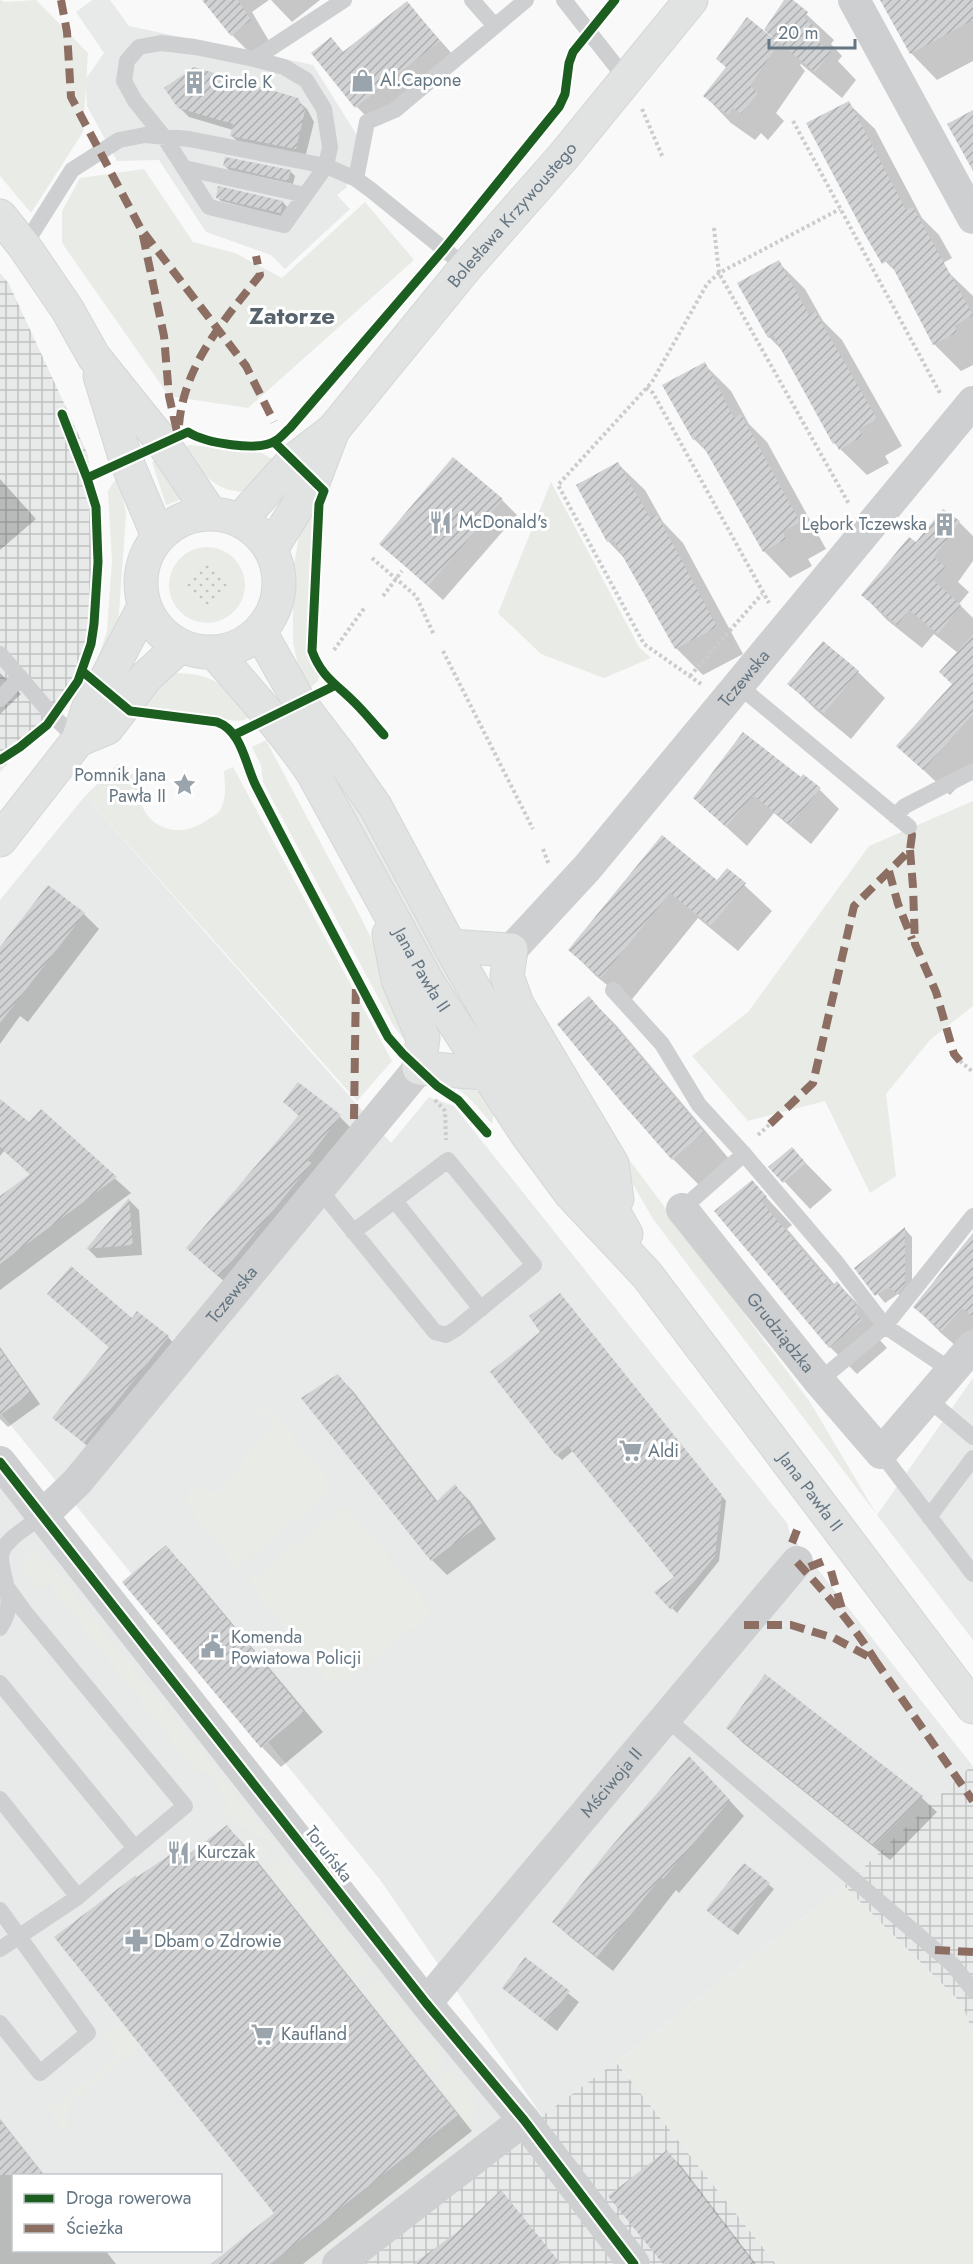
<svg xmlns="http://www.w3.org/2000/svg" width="973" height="2264" viewBox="0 0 973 2264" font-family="Jost,sans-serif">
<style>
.built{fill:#e8e9e9;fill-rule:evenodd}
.industrial{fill:url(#industrial-grid)}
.green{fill:#e8ebe6}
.garden{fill:url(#garden-dots)}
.shadow{fill:#0003}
.building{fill:url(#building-hatch)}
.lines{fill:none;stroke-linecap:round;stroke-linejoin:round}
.secondary-casing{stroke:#d5d6d7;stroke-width:35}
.path{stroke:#cbcccd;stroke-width:4;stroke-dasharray:3 3;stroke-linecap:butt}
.service{stroke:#cecfd0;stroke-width:16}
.minor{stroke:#cecfd0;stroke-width:32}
.secondary{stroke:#e1e2e2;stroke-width:33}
.quiet{stroke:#8d6e63;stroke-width:8;stroke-dasharray:15 8;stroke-linecap:butt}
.cycleway-casing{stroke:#fff;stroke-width:13}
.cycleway{stroke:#1b5e20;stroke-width:9}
.labels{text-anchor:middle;stroke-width:6;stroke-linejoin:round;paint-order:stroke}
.poi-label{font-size:18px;fill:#657683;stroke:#fff;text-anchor:start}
.street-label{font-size:18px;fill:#657683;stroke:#fff}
.district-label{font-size:24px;font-weight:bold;fill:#57646e;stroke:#fff}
</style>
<defs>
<pattern id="industrial-grid" width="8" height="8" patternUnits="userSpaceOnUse" patternTransform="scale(1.5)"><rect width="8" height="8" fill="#e8e9e9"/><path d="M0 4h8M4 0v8" fill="none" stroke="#c0c1c2"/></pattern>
<pattern id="garden-dots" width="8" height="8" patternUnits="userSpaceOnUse" patternTransform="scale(1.5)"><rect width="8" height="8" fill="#e8ebe6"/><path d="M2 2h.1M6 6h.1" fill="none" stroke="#c0c3c0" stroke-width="1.8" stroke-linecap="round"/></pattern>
<pattern id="building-hatch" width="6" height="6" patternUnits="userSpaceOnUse" patternTransform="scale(1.5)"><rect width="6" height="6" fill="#d0d2d3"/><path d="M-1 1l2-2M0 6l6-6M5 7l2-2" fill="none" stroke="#acafb1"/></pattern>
</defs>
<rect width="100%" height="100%" fill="#f9f9f9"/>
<path class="built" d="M92,0H110L129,26L313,65L358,137L346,188L337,195L350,209L285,269L271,255L206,232L159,160L117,161L87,106L85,80L104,53L76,12Z
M85,796L391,1143L429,1097L454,1106L787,1523L790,1534L972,1765L844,1886L616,2062L542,2116L381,1881L0,1412V900Z
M973,1378V1640L877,1515Z
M0,1487L504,2119L362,2264H0ZM14,2176H220V2250H14Z"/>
<path class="industrial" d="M0,273L9,284L88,455L93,526L88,652L74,685L0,772Z
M972,1765L973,1766V2034L962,2004L844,1886Z
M616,2062L776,2264H362L516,2140L542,2116Z"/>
<path class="green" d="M0,0L5,2L36,0L88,53L83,132L31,213L0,176Z
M144,169L193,242L235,253L282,278L365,202L414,260L248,408L169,396L62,243V211L80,178Z
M190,445L262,453L279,463L244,492C212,491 201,470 182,448Z
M158,459L185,498L166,505L152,462Z
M120,479L126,514L118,627L96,664L107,631L112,561L108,491L114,481Z
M551,482L639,647L651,658L604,678L541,654L498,613Z
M315,499L307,641L311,661L319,676L318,681L311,687L298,665L293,643V569L301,526Z
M169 585a38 38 0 1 1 76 0a38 38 0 1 1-76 0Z
M174,673C217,673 224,687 251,716L244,720L236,721L139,705Z
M313,738L326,756L548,1131L436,974Z
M266,740C286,778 306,815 326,853C346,890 412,1004 405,1041L393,1025L263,782L261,765L252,747Z
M118,764L139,779C133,821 173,845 207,820C210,818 216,815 219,812C227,800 225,784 224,771L233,767L392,1061L357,1101L85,796Z
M973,801V1006L930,1040L886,1094L896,1176L870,1193L825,1101L748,1121L692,1056L748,1012L869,846Z
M452,1084C473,1088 481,1089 495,1108L492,1124L471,1100Z
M602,1119L631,1162L810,1402L877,1515L653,1219L605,1136Z
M259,1406L269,1409L277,1416L335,1489L237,1568L191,1512L186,1497L189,1490L195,1488L217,1493L273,1423L267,1416L256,1411Z
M346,1505L431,1608L422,1621L342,1683L328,1682L248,1582Z
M35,1552L49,1563L276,1845L224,1818L226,1800L211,1773L194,1769L48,1583L38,1591C30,1580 19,1571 25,1557Z
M235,1830L271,1851L259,1860Z
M283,1856L371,1968L356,1982L268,1871Z
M844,1886L962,2004L973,2034V2264H776L616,2062Z
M381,1978L444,2059L441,2066L434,2072L428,2071L364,1991Z
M122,2022L141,2046L71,2103L66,2114L69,2138L48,2110L118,2057L104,2037Z
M452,2070C471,2089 485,2105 467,2130L458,2120L461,2115L436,2081L447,2071Z
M454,2125L463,2138L422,2172L411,2158Z
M403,2163L414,2176L306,2264H275Z"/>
<path class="garden" d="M187 585a20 20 0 1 1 40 0a20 20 0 1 1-40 0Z"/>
<path class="shadow" d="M204,0H269L252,12L269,41L252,55L232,35Z
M271,0H320L292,22Z
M785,0H791L834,40L831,44L842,56L838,61L856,80L842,98L801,64L800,65L805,71L776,113L784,121L768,140L761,133L755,140L731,123L705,96L773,37Z
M882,0H973V61L937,80L911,53Z
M407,3L454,56L372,122L357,107L313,53L330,39L345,53Z
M297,100L307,109L314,122L305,158L241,145L232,136L233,130L189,117L179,107Z
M848,103L875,129L922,218L939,235L952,258L907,283L880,256Z
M224,165L290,171L295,176L293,184L229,170Z
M217,197L283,202L287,207L284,217L221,201Z
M778,262L805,289L823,321L842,340L902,446L885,456L889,463L867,475L834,443L785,353L769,337Z
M946,270L973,296V365L961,371L935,345L907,291Z
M704,364L731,391L749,424L767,442L826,549L808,559L812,566L790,578L764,551L711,456L694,439Z
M618,464L645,490L663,522L683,543L743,654L703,675L676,648L627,561L608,541Z
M0,479L36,519L0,550Z
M502,500L517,515L443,600L381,544Z
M943,511L959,522L973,536V561L958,582L969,592L959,604L973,618V770L950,795L898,746L953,685L958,653L934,634L922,648L887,620L863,595L916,545Z
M858,672L885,698L851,739L816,710L789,684Z
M0,673L21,694L0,714Z
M801,779L820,790L839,809L811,844L774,813L747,846L695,798Z
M662,837L717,882L728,870L772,911L738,951L698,918L629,1003L596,976L570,950Z
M84,914L99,929L28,1022L20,1016L0,1044V949Z
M589,998L616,1025L730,1160L700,1186L673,1159L623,1102Z
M299,1085L340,1117L354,1131L234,1290L202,1262L300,1117L285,1102Z
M0,1101L29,1124L41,1111L131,1193L0,1290V1197L31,1175L4,1151L0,1156Z
M792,1149L832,1190L810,1209L771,1167Z
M752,1182L792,1225L787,1229L835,1285L837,1283L864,1310L884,1336L879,1339L887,1348L857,1374L830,1347Z
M129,1200L139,1210L142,1255L97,1258L88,1249Z
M905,1229L912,1237V1292L906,1301L898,1294L885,1303L856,1268Z
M973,1236V1352L969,1357L942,1334L915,1307Z
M564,1300L726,1501L719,1561L677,1613L656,1592L676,1577L574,1450L562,1460L557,1455L542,1332Z
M63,1307L132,1320L168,1337L181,1351L98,1455L54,1418L110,1348Z
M0,1347L40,1404L8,1427L0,1419Z
M338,1376L353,1391L438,1502L455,1486L470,1501L496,1539L447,1575L432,1560Z
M166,1547L185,1567L323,1732L281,1767L262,1747L124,1582Z
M765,1676L922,1798L937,1812L890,1860L743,1743L728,1728Z
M704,1773L744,1816L679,1893L676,1890L613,1971L569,1936L554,1921Z
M227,1827L242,1842L472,2131L303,2264H232L276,2213L137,1878L190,1855Z
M745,1865L774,1889L738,1935L713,1915Z
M526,1960L579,2002L557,2031L504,1988Z
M0,2119L45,2176H14V2250H105L116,2264H0Z
M667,2152L682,2167L756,2264H665Z"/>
<path class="building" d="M202,0H238L251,20L231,36Z
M784,0H793L808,12L804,18L817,28L811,36L831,52L815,72L764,30Z
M880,0H973V20L910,54Z
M407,1L440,41L355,108L311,53L331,37L343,52Z
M747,17L779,43L750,86L758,93L741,114L733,108L728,115L703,96L726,67L716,59Z
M194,67L298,98L305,111L296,149L230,136L233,124L178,108L164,88Z
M849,101L906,210L913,207L973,315L954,326L958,332L933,345L889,260L882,264L864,233L806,123Z
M973,110V171L947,124Z
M225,157L291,170L288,181L223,166Z
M218,186L283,201L281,211L280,213L216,198Z
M779,260L809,315L815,311L877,419L859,429L863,436L839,450L835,442L833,444L773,335L768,338L737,283Z
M705,362L734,418L741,414L800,522L783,532L786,539L763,552L698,437L693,440L662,385Z
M453,457L503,499L428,586L379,544Z
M618,462L650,518L657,514L717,627L675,649L613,539L607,542L576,485Z
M943,509L960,521L934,557L945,567L934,581L961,605L938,634L909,610L897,625L861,595L909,537L916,542Z
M973,634V714L923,770L896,746L952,684L939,672Z
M823,641L859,671L824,713L787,684Z
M743,732L801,777L803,774L821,788L790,825L753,795L726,827L693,798Z
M662,835L717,880L727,868L746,883L711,926L670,893L601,978L568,950Z
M48,885L85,913L0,1023V947Z
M589,996L704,1132L672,1160L622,1103L557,1024Z
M298,1082L341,1115L307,1160L312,1163L219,1277L186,1248L299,1115L283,1102Z
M0,1099L29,1122L41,1109L117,1177L0,1264V1196L30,1174L0,1147Z
M792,1147L806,1163L783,1183L768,1167Z
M752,1180L767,1197L762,1202L832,1286L837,1281L858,1308L854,1311L862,1320L829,1348L714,1211Z
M129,1198L133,1245L86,1249Z
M905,1227V1284L897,1294L889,1287L875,1296L854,1268Z
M973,1233V1317L962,1308L942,1331L913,1307Z
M71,1266L132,1318L137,1311L169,1336L84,1443L52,1418L109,1347L47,1294Z
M560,1293L722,1495L715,1556L671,1610L654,1592L674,1577L568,1446L556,1456L490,1372L540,1332L529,1316Z
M0,1349L31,1393L0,1415Z
M338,1374L436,1502L455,1484L482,1523L431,1561L301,1398Z
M166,1545L304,1712L261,1748L122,1582Z
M765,1674L923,1796L874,1846L726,1728Z
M689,1756L730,1800L663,1879L661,1877L597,1957L552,1922L604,1855Z
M227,1825L458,2115L270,2264H211L274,2213L54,1937L136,1875L137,1877L183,1846L189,1854Z
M744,1863L770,1883L732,1931L706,1910Z
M525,1957L570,1991L546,2022L502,1988Z
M0,2120L44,2175H0Z
M667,2150L754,2264H663L608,2196Z
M501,2190L561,2264H413L456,2233Z"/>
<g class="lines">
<defs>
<g id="secondary">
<path d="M0,216L24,246L67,309L94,357L163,443L210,513"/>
<path d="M100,376L126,460L158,536"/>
<circle cx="210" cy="583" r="69"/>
<path id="s5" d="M240,520L294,460L333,430L466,267L562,158L691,0"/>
<path d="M271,549L314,480L333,430"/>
<path d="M260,632L300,703L338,753L375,806L450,946L496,1027L595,1179L626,1234"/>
<path id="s6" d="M215,653C249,692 284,730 313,773L428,983L526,1133L571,1194L647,1275L973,1707"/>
<path d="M78,740L107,728L146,677L180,646"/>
<path d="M0,840L78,740L88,709L102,687L144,607"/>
<path d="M389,934L398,980L423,1038L419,1068L484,1073"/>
<path d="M450,946L511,950L507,976L517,1004L612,1164L617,1199"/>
</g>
</defs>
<use href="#secondary" class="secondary-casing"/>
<path class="path" d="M642,109L663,158
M793,121L941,395
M714,228L719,273L849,504
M646,388L653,393L769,603
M372,558L416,596L434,635
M383,596L402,571
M334,650L365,607
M443,651L533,829
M690,676L762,594
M701,684L644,644L558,485L652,382L707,284L719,273L840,209
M543,849L549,865
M960,1061L973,1072
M435,1100L445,1111L446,1140
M758,1135L770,1124"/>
<path class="service" d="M472,0L495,26
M564,0L626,79
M254,59L284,67L306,80L324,109L330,147L326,166L284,225L209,207L164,137L135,101L124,81L127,61L139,47L161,43L195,47L254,59L344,0
M184,168L305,195
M356,179L367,122L395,110L526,0
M24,246L72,170L119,140L145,135L189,139L326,166L356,179L371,190L466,267
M0,654L53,716L78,740
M738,685L909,827
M0,699L20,677
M895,816L905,806L973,771
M613,990L662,1044L699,1105L744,1154
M319,1189L435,1332L446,1335L456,1329L534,1265L448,1160L353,1232
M395,1201L481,1309
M682,1209L744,1154L836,1262L885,1326L952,1371
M819,1381L885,1326L973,1216
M928,1399L973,1437
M881,1453L973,1574
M929,1517L973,1458
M6,1586L24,1611L185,1806L135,1848
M0,1628C19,1601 0,1578 1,1554C6,1538 30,1526 42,1516
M0,1683L135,1848L78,1897L0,1799
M666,1718L953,1965L973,1990
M0,1910L88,2033L40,2073L0,2023
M0,1949L78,1897"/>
<g class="minor">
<path d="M854,0L973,218"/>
<path id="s1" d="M511,950L587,868L973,402"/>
<path id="s2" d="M682,1209L819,1381L881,1453L973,1346"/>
<path d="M0,1462L426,2003L524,2120L634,2264"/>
<path id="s3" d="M42,1516L77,1482L419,1068"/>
<path id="s4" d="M426,2003L797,1562"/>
<path d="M338,2264L524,2120"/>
</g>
<use href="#secondary" class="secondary"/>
<path class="quiet" d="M61,0L67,32L71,97L142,231L164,336L169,396L178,436
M144,233L246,366L274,422
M179,425C184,365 224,320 260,275L256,256
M910,850L913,887L915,944L936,992L954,1054L960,1061
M889,871L898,904L912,939
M354,1119L356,981
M770,1124L813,1083L854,906L910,850L912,835L909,827
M792,1543L797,1530
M797,1562C825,1593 852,1623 875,1660
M809,1567L824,1561
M831,1571L842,1609
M744,1625H791L834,1638L875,1660L973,1801
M935,1950L973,1952"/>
<defs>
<path id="cycleway" d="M274,442L324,491L319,504L312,651C321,675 333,682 351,699C363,710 373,723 384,735
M87,478L188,432C205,443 258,452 275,441C281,438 285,432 290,428L444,249L559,107L565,94L569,63L573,52L615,0
M82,671L130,711L217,722C242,731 245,764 256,786C299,870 344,954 388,1037L403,1054L437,1086L458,1100L487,1133
M234,735L334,686
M0,760L20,747L47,725L78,681L91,644L94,624L98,562L96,507L87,478L62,414
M0,1462L426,2003L524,2120L634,2264"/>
</defs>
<use href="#cycleway" class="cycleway-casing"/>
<use href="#cycleway" class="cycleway"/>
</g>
<defs>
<symbol id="shop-bare" viewBox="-9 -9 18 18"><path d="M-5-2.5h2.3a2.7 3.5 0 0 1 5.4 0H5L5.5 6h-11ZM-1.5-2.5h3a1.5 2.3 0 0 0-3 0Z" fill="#99a4ac" stroke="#fff" stroke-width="2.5" paint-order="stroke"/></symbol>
<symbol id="building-bare" viewBox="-9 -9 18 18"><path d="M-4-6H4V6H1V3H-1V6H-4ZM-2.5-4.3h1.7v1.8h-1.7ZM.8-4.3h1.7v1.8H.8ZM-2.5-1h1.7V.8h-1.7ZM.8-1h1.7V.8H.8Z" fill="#99a4ac" stroke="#fff" stroke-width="2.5" paint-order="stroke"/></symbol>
<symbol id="restaurant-bare" viewBox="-9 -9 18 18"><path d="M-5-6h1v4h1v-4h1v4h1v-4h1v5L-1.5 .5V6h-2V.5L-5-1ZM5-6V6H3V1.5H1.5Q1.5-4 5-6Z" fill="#99a4ac" stroke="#fff" stroke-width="2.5" paint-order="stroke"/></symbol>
<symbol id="sight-bare" viewBox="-9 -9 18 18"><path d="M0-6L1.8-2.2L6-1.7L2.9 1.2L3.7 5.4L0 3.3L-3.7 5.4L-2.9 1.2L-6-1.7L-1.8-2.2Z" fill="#99a4ac" stroke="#fff" stroke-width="2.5" paint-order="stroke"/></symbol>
<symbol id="supermarket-bare" viewBox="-9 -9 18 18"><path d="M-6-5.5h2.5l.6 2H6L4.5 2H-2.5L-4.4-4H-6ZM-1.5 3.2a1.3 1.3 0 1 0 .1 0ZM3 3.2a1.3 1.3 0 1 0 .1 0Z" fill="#99a4ac" stroke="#fff" stroke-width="2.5" paint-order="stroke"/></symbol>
<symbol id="civic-bare" viewBox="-9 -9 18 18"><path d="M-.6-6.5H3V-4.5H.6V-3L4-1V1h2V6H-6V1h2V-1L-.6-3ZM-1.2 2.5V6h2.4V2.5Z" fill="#99a4ac" stroke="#fff" stroke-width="2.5" paint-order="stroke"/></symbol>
<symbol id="pharmacy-bare" viewBox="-9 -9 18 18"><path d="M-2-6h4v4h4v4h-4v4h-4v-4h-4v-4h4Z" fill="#99a4ac" stroke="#fff" stroke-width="2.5" paint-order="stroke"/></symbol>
</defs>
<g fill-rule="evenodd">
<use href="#shop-bare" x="346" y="64" width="33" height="33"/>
<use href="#building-bare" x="178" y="66" width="33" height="33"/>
<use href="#restaurant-bare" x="424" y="506" width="33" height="33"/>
<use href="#building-bare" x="928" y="508" width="33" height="33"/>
<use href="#sight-bare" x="168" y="768" width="33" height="33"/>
<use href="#supermarket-bare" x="614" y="1434" width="33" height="33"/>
<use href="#civic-bare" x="196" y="1630" width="33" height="33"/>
<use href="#restaurant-bare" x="162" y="1836" width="33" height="33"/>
<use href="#pharmacy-bare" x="120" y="1924" width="33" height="33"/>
<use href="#supermarket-bare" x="246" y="2018" width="33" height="33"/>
</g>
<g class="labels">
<g class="poi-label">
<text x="380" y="86">Al.Capone</text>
<text x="212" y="88">Circle K</text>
<text x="459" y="528">McDonald's</text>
<text x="927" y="530" text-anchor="end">Lębork Tczewska</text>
<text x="166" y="781" text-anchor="end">Pomnik Jana<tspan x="166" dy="21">Pawła II</tspan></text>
<text x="648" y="1457">Aldi</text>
<text x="231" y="1643">Komenda<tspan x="231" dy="21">Powiatowa Policji</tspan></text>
<text x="197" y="1858">Kurczak</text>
<text x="154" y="1947">Dbam o Zdrowie</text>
<text x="281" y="2040">Kaufland</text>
</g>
<g class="street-label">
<text dy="6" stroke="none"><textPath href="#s5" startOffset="410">Bolesława Krzywoustego</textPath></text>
<text dy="6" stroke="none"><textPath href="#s1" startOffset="358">Tczewska</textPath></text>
<text dy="6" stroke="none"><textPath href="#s6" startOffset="380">Jana Pawła II</textPath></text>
<text dy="6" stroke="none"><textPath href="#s3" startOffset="292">Tczewska</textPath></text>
<text dy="6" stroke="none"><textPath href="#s2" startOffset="158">Grudziądzka</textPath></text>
<text dy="6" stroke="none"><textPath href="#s6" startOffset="1032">Jana Pawła II</textPath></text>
<text dy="6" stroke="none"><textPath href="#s4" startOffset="288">Mściwoja II</textPath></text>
<text transform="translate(329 1854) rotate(52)" y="6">Toruńska</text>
</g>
<g class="district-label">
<text x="292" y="324">Zatorze</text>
</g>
</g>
<rect x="12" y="2174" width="210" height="78" fill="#ffffff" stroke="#c1c8cd" stroke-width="1.5"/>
<rect x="24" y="2194" width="30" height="9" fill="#1b5e20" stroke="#c1c8cd" stroke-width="1.5"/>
<text x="66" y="2204" font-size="18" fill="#657683">Droga rowerowa</text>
<rect x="24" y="2224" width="30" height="9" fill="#8d6e63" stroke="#c1c8cd" stroke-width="1.5"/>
<text x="66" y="2234" font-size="18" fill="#657683">Ścieżka</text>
<path d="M769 39v9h86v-9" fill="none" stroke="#657683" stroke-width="3"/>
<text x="778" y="39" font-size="18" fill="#657683" stroke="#ffffff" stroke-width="4.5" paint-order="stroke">20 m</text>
</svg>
